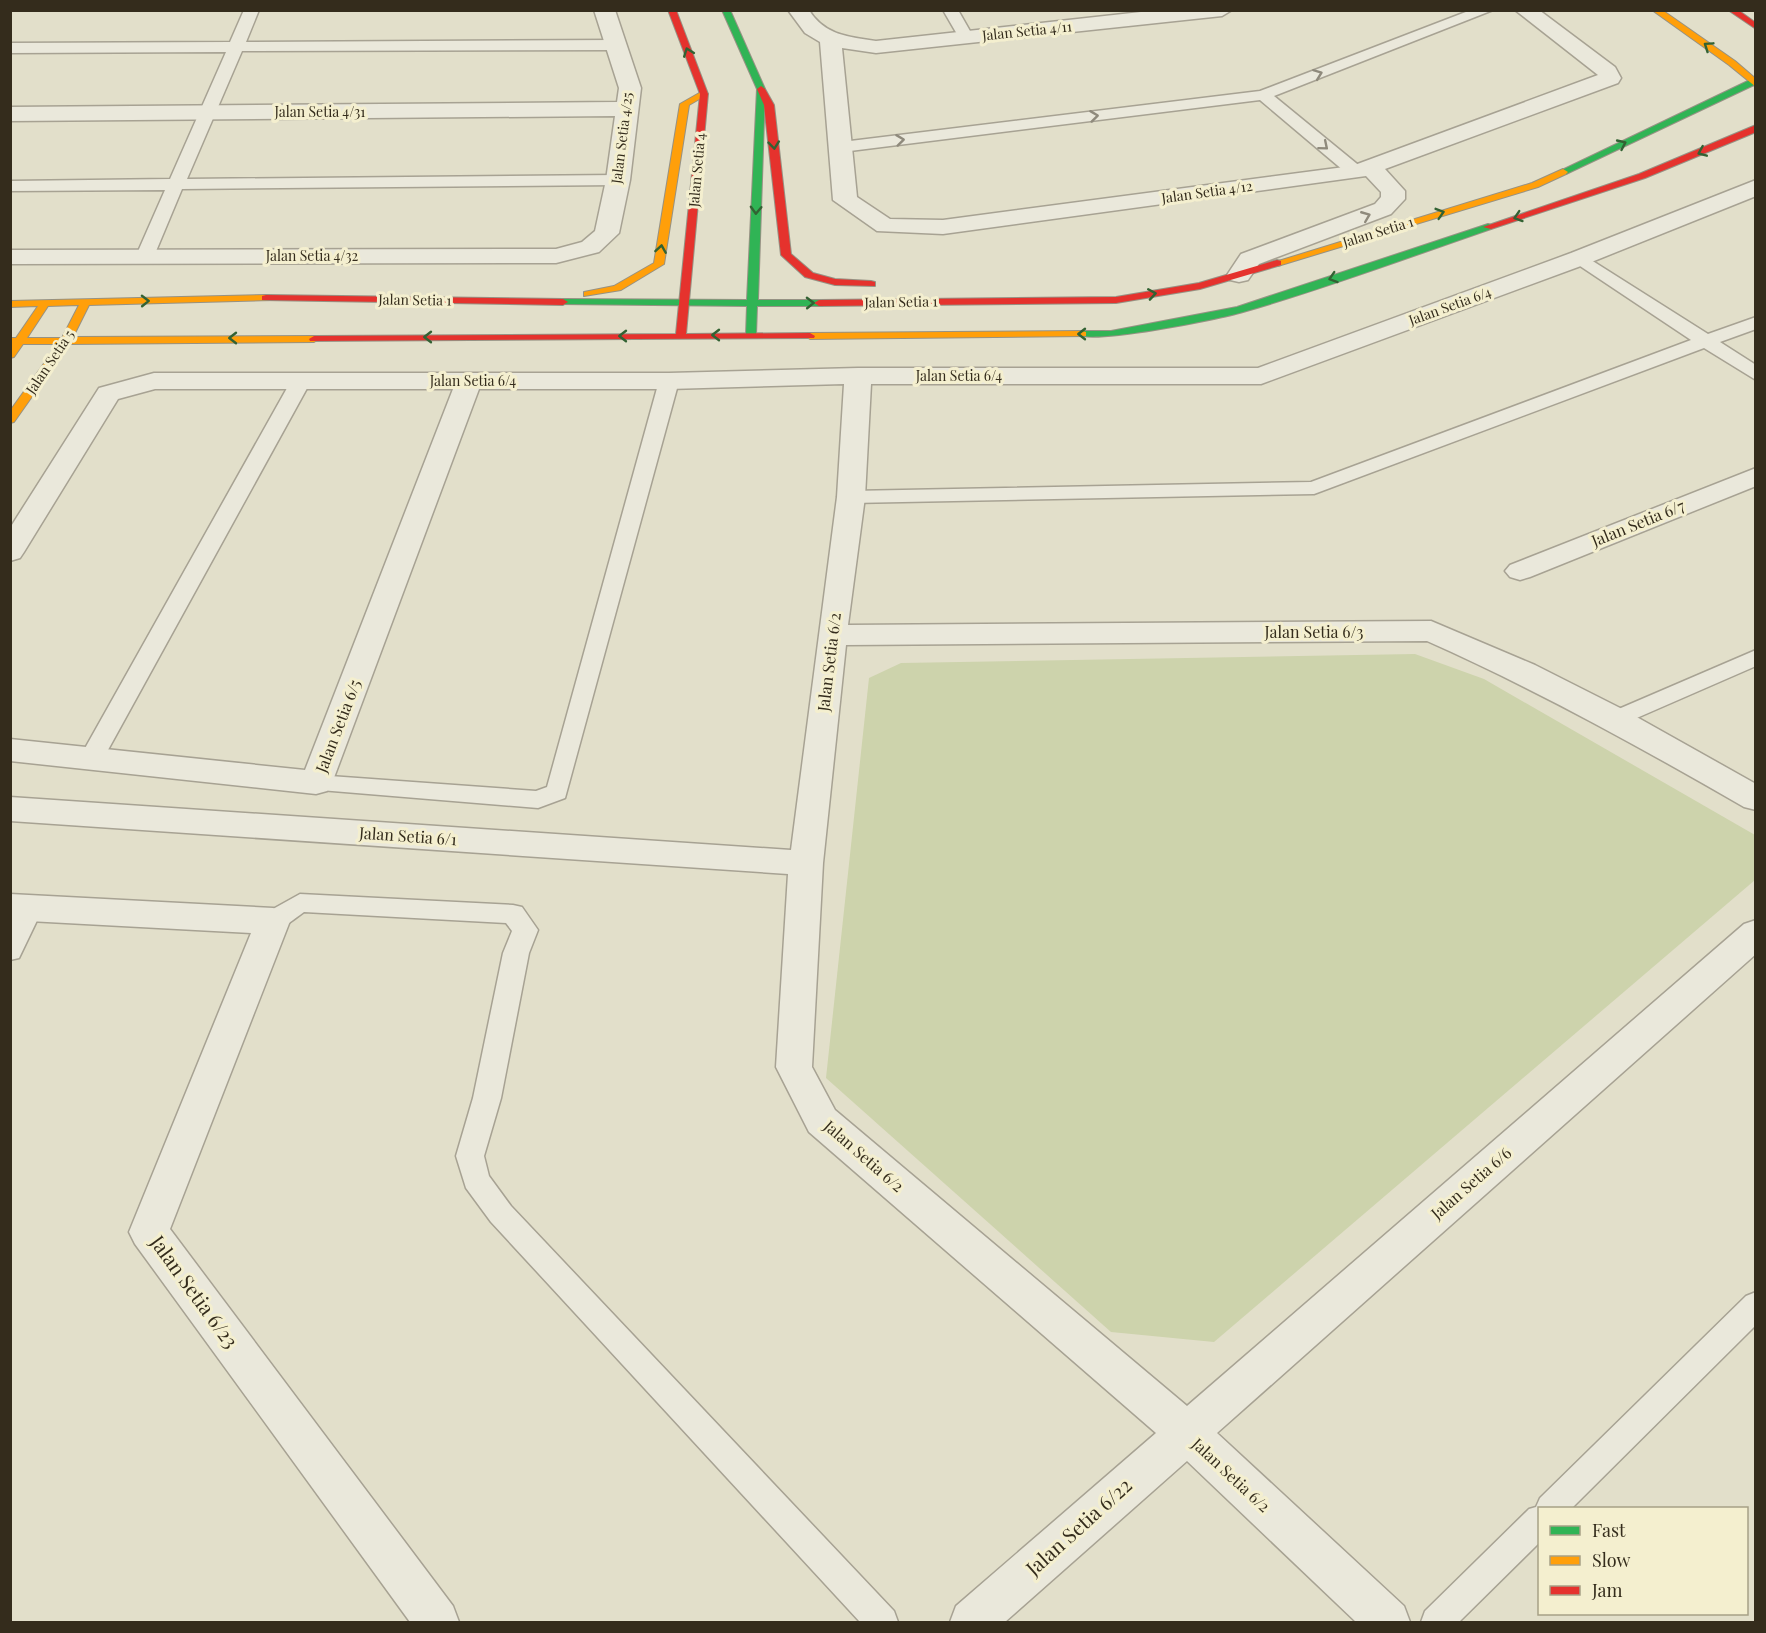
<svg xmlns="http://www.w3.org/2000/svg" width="1766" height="1633" viewBox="0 0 1766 1633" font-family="'Playfair Display',serif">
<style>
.green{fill:#cdd3ac}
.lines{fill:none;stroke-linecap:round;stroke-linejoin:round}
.lane-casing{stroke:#a7a293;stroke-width:3}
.street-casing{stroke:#a7a293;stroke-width:3}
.fast-casing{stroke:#969284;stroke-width:2}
.slow-casing{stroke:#969284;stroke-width:2}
.jam-casing{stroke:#969284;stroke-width:2}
.lane{fill:#eae8db;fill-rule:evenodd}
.street{fill:#eae8db;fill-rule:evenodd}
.fast{fill:#30b455;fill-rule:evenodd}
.slow{fill:#ff9f0a;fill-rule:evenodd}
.jam{fill:#e5322d;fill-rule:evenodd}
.oneway{stroke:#326233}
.oneway2{stroke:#8f8a7c}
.labels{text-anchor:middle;stroke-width:6;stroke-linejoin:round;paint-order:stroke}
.far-street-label{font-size:14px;fill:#342c1c;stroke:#f4efcf}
.street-label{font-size:16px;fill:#342c1c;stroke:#f4efcf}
.near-street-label{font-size:20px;fill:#342c1c;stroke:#f4efcf}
</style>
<rect width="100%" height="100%" fill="#e2dfca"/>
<path class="green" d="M1415,654L1484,679L1755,835V880L1214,1342L1111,1332L826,1078L869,678L901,663Z"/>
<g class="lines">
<defs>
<path id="lane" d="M244,10H259L246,42L617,40L625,45L617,50L242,51L187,179L618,175L626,180L618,185L182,189L154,256L145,261L136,256L165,190L10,191V181L170,179L226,52L10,53V43L230,42Z
M943,10H958L974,38L971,41H961Z
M1471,10H1493L1274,96L1362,168L1364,172L1362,176H1350L1260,100L842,152L834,147L842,142L1260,91Z
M1580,253L1708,334L1756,317V329L1720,342L1756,365V380L1704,348L1314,494L851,503L844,501L841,497L844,493L851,491L1311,482L1691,340L1574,262L1571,258Z
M301,375L311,381L103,759L99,765L91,767L83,765L79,759L291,381Z
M669,375L679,381L565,798L538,808L308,789L304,783L308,777L316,775L536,791L547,787L659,381Z
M1756,650V666L1623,724L1615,727L1607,724L1604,719L1607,714Z
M300,894L513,905L522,907L538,930L529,953L501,1098L484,1156L489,1176L511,1206L894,1611L898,1622H860L491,1222L466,1188L456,1156L473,1098L503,953L512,931L506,923L304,912C291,921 280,933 264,928L260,921L264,914Z
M30,899L39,901L43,908L19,958L10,960V923L21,901Z
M1756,1292V1325L1572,1508H1540V1542L1459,1622H1421L1425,1611L1529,1509L1536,1507L1540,1498L1746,1296Z"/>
<path id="street" d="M594,10H615L641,88L630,180L619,233L599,252L556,263L10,264V250L556,249L582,242L595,231L606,180L615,116L10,121V107L617,102L619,88Z
M788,10H809C824,35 849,37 876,41L1159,10H1232L1222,16L876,53L842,48L857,197L890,219L943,220L1352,166L1598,75L1515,10H1539L1615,67L1621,78L1618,83L1385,169L1405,191V199L1391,214L1259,264L1248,280L1239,282L1230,280L1227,275L1241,254L1375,204L1381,197V192L1366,176L943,234L877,231L833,200L820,42L805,33Z
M1756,180V196L1589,263L1261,384H871L865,497L848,625L1431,621L1535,665L1626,711L1756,784V810L1744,807C1640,747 1537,690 1427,641L846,645L823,863L812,1067L835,1110L1187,1406L1744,924L1756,920V954L1217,1433L1404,1606L1410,1622H1356L1187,1461L1005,1622H950L956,1606L1156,1433L809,1132L776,1067L788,874L10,821V797L791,850L837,497L844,384L669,389H479L332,783L327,791L316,794L10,761V739L305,770L453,389H155L118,399L24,552L20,558L10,561V528L99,388L154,373H669L858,368H1258L1571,253Z
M1756,468V486L1530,577L1520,580L1510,577L1505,571L1510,565Z
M10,894L273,908L285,912L290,921L170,1229L453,1606L459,1622H410L135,1244L129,1232L251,933L10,920Z"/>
<path id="fast" d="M722,10H730L765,89L758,300H819L824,303L819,306H757L756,335L751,338L746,335L747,306L559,304L558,302L563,299L747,300L757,89Z
M1750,80H1756V84L1566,174L1558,172Z
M1488,224L1491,225V229C1409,257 1327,288 1243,312C1220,319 1090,345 1077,334L1082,331H1111L1237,307Z"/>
<path id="slow" d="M1652,10H1662L1735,61L1756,79V87L1729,65Z
M701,92L708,94L689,105L664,264L621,290L584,296V292L614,286L654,263L680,104Z
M1563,169L1568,172L1566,174L1538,187L1281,265L1277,266L1272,263L1532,183Z
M266,295L270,296V300L89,305L73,337L314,336L319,339L314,342L69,344L14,422L10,423V411L58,344H23L14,357L10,358V338H16L38,306L10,307V301ZM79,305L62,338H27L48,306Z
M1082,331L1086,332V336L810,339L805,336L810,333Z"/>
<path id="jam" d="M668,10H676L708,94L686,334L810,333L815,336L814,338L310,341L309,339L314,336L676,334L700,94Z
M1728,10H1738L1756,23V29Z
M761,86L765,89L774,105L791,254L813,273L835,279L871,281L875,282V286L835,285L805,277L781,255L764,105L757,89Z
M1756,125V132L1645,178L1491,229L1483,227L1639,174Z
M1277,260L1281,261V265L1200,289L1116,303L819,306L814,303L819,300L1116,297L1199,283Z
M266,295L563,299L568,302L563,305L262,300V296Z"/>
</defs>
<use href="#lane" class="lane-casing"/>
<use href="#street" class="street-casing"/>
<use href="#fast" class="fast-casing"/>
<use href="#slow" class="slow-casing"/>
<use href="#jam" class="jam-casing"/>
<use href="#lane" class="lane"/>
<use href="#street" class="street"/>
<use href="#fast" class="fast"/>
<use href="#slow" class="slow"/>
<use href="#jam" class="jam"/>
</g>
<defs><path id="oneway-chevron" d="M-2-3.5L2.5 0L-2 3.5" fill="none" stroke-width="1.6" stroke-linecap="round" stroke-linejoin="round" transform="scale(1.5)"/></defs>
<g class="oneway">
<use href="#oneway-chevron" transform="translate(1708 46) rotate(-146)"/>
<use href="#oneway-chevron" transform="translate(688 52) rotate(-111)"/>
<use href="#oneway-chevron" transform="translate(1622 144) rotate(-25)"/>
<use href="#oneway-chevron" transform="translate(774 145) rotate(84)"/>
<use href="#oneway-chevron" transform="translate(1702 152) rotate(157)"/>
<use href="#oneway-chevron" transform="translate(756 210) rotate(92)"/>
<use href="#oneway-chevron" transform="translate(1440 213) rotate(-17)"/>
<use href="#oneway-chevron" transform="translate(1518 217) rotate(162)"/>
<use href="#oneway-chevron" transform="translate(661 249) rotate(-81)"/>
<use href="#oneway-chevron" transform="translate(1333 278) rotate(162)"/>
<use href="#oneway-chevron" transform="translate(1152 294) rotate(-9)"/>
<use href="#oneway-chevron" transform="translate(145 301) rotate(-1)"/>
<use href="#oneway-chevron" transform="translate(810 303) rotate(-1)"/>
<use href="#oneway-chevron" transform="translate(1082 334) rotate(180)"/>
<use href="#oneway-chevron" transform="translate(716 335) rotate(180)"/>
<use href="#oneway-chevron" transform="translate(623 336) rotate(180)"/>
<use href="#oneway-chevron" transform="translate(428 337) rotate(180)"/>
<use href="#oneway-chevron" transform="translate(233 338) rotate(180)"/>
</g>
<g class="oneway2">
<use href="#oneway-chevron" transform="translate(1318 74) rotate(-21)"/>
<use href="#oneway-chevron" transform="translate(1094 116) rotate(-7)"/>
<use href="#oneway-chevron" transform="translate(900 140) rotate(-7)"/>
<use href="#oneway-chevron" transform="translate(1324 146) rotate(40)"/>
<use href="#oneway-chevron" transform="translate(1366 216) rotate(-22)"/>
</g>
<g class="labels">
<g class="far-street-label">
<text transform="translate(1027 31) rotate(-6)" y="5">Jalan Setia 4/11</text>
<text x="320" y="117">Jalan Setia 4/31</text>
<text transform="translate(622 138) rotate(-83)" y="5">Jalan Setia 4/25</text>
<text transform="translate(697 170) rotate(-85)" y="5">Jalan Setia 4</text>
<text transform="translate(1207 192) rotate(-8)" y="5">Jalan Setia 4/12</text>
<text transform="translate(1378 232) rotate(-17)" y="5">Jalan Setia 1</text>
<text x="312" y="261">Jalan Setia 4/32</text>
<text transform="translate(415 300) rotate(1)" y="5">Jalan Setia 1</text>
<text transform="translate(901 302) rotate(-1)" y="5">Jalan Setia 1</text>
<text transform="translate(1450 306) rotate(-20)" y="5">Jalan Setia 6/4</text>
<text transform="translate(50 362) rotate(-56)" y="5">Jalan Setia 5</text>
<text x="959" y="381">Jalan Setia 6/4</text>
<text x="473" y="386">Jalan Setia 6/4</text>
</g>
<g class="street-label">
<text transform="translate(1638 523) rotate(-22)" y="6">Jalan Setia 6/7</text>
<text x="1314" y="638">Jalan Setia 6/3</text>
<text transform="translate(829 662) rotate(-83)" y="6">Jalan Setia 6/2</text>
<text transform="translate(338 726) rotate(-69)" y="6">Jalan Setia 6/5</text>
<text transform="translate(408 836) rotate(4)" y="6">Jalan Setia 6/1</text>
<text transform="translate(864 1156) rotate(41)" y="6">Jalan Setia 6/2</text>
<text transform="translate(1471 1183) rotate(-41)" y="6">Jalan Setia 6/6</text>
<text transform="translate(1231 1475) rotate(43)" y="6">Jalan Setia 6/2</text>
</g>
<g class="near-street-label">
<text transform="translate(194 1292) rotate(54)" y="7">Jalan Setia 6/23</text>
<text transform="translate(1079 1527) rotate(-42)" y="7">Jalan Setia 6/22</text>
</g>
</g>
<rect width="1766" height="1633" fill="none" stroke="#342c1c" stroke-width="24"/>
<rect x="1538" y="1507" width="210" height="108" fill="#f4efcf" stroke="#a7a187" stroke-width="1.5"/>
<rect x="1550" y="1526" width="30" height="9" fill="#30b455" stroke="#a7a187" stroke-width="1.5"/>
<text x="1592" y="1537" font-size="18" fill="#342c1c">Fast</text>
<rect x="1550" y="1556" width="30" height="9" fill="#ff9f0a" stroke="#a7a187" stroke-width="1.5"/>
<text x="1592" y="1567" font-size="18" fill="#342c1c">Slow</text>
<rect x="1550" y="1586" width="30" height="9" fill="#e5322d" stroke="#a7a187" stroke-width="1.5"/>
<text x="1592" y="1597" font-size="18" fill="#342c1c">Jam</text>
</svg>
